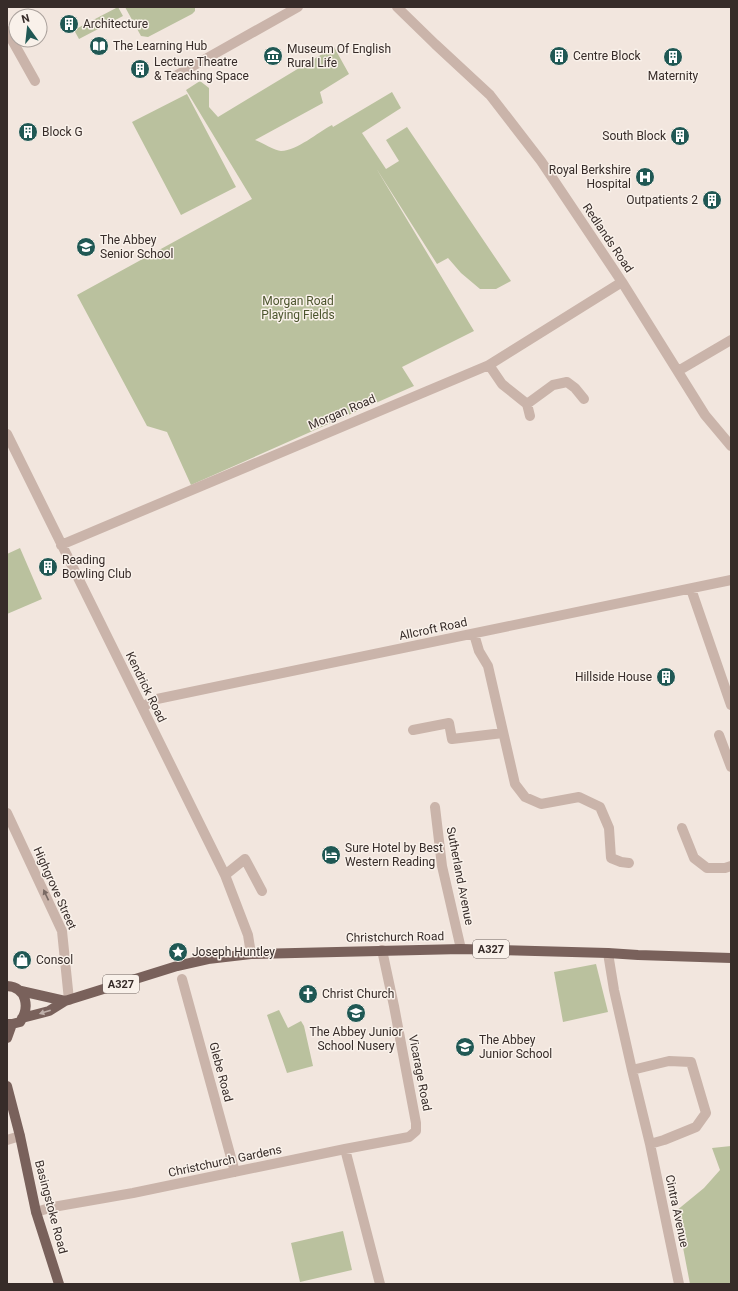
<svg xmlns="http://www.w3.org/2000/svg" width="738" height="1291" viewBox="0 0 738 1291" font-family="Roboto,sans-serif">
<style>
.green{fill:#bac19e}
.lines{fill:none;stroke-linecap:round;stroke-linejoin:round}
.minor{stroke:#cab4aa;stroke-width:10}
.major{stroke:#79615b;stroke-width:10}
.oneway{fill:#796963}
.oneway2{fill:#bfb0aa}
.labels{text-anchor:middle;stroke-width:3;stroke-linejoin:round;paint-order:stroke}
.shield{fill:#f9f1ea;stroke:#716763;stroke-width:1}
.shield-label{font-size:11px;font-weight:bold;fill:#372c29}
.poi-label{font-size:12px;fill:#372c29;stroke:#f9f1ea;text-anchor:start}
.street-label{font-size:12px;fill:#372c29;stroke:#f9f1ea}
.park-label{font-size:12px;fill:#4c552e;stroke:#f9f1ea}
</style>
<rect width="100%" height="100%" fill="#f2e6de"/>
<path class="green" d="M118,7L123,16L79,39L74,30Z
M125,7H195V11L192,14L148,37L141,36Z
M334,47L349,74L320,92L323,103L255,140C261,142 275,151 281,151C298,150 317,133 332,125L333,127L392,92L401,108L362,133L386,169L399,161L386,140L407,127L511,281L496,289H480L461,273L448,258L437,264L376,168L474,331L402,367L414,386L191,485L167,432L147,426L77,295L252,199L186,90L200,81L209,88V107L218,117Z
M187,94L236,187L181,215L132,122Z
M20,548L42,599L7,614V554Z
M596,964L608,1012L563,1022L554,972Z
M279,1010L288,1028L301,1021L304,1026L313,1066L287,1073L267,1015Z
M731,1146V1284H690L676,1211L704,1188L720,1170L712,1148Z
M343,1231L352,1270L300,1282L291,1243Z"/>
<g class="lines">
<path class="minor" d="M397,7L435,44L490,95L541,161L622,282L705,415L731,446
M7,31L35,81
M177,75L298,7
M489,365L502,384L527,404L553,385L567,382L575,388L584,399
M678,371L731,340
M527,404L530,416
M7,434L225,875L248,935L251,954
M61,545L489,365L622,282
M691,589L731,705
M474,634L479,651L488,666L515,784L525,797L541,804L579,797L600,807L609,828L611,858L621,862L629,863
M142,707L157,699L731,580
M413,730L449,723L452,739L503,733
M719,735L731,767
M435,807L442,866L461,949
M7,813L62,931L69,1000
M682,828L694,858L707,868H725L731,866
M225,875L245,859L262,891
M608,953L614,990L632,1070L650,1144L679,1284
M182,979L235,1172
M632,1070L669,1061L691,1062L706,1113L696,1127L664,1140L650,1144
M7,1140L20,1136
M345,1149L380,1284
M36,1212L53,1207L133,1193L345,1149L409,1137L416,1131V1123L394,1006L382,950"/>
<path class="major" d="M7,986C27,987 30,1008 20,1022L12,1024H7
M21,991L65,1001
M22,1018L49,1011L65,1001L177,966L208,959L251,954L461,949L608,953L638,955L731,958
M7,1038L12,1024
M7,1086L20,1136L36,1212L59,1284"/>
</g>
<defs><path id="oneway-solid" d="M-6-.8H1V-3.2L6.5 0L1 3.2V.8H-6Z"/></defs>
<use class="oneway" href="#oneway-solid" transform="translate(46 895) rotate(-115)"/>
<use class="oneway2" href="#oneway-solid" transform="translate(45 1012) rotate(162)"/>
<defs>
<symbol id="building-disc" viewBox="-11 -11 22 22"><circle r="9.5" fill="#205854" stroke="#f9f1ea"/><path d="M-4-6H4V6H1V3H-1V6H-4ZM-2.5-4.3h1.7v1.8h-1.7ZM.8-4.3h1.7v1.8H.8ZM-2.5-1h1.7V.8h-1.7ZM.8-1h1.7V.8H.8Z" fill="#fff"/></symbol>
<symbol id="library-disc" viewBox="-11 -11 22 22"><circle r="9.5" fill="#205854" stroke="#f9f1ea"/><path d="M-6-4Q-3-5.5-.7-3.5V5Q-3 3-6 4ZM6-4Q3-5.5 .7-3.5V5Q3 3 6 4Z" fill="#fff"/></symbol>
<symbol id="museum-disc" viewBox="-11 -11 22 22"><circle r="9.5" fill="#205854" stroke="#f9f1ea"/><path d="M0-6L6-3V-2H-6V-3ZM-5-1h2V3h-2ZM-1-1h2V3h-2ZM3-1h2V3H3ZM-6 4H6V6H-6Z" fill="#fff"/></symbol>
<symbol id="hospital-disc" viewBox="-11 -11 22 22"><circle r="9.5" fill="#205854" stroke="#f9f1ea"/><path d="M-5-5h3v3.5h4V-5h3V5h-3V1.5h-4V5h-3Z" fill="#fff"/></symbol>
<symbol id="school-disc" viewBox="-11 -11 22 22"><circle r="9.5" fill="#205854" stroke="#f9f1ea"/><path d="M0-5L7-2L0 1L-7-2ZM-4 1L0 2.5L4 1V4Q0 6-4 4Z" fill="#fff"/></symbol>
<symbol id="hotel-disc" viewBox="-11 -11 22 22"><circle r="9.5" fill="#205854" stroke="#f9f1ea"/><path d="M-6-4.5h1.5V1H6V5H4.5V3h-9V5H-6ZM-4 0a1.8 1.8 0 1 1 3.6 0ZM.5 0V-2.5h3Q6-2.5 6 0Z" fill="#fff"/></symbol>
<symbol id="sight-disc" viewBox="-11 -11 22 22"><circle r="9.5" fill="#205854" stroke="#f9f1ea"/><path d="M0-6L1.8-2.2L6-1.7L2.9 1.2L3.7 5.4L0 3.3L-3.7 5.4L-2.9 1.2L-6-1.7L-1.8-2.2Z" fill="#fff"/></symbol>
<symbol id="shop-disc" viewBox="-11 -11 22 22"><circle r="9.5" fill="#205854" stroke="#f9f1ea"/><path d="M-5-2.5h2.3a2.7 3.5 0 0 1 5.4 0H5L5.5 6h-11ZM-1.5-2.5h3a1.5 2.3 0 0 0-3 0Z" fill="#fff"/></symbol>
<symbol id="church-disc" viewBox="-11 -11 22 22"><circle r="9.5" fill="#205854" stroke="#f9f1ea"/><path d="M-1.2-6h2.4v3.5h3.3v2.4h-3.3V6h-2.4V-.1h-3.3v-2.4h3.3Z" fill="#fff"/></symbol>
</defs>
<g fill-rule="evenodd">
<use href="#building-disc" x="58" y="13" width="22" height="22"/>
<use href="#library-disc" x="88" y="35" width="22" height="22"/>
<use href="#museum-disc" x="262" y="45" width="22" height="22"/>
<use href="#building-disc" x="548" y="45" width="22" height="22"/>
<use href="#building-disc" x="662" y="46" width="22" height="22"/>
<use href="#building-disc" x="129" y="58" width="22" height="22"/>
<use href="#building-disc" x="17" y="121" width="22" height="22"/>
<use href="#building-disc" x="669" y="125" width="22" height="22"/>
<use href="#hospital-disc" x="634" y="166" width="22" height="22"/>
<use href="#building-disc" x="701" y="189" width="22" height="22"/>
<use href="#school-disc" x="75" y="236" width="22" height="22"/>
<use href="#building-disc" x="37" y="556" width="22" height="22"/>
<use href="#building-disc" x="655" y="666" width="22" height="22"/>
<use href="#hotel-disc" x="320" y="844" width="22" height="22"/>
<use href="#sight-disc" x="167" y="941" width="22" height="22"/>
<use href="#shop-disc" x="11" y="949" width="22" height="22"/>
<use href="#church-disc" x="297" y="983" width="22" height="22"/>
<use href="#school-disc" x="345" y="1002" width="22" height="22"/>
<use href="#school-disc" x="454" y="1036" width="22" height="22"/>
</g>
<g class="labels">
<g class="shield">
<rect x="473" y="940" width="36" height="18" rx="3"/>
<rect x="103" y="975" width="36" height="18" rx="3"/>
</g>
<g class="shield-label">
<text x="491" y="953">A327</text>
<text x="121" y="988">A327</text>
</g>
<g class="poi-label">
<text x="83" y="28">Architecture</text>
<text x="113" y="50">The Learning Hub</text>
<text x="287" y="53">Museum Of English<tspan x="287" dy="14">Rural Life</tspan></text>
<text x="573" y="60">Centre Block</text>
<text x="154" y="66">Lecture Theatre<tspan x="154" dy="14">&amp; Teaching Space</tspan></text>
<text x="673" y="80" text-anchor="middle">Maternity</text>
<text x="42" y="136">Block G</text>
<text x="666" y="140" text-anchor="end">South Block</text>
<text x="631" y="174" text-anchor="end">Royal Berkshire<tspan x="631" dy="14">Hospital</tspan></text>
<text x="698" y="204" text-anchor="end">Outpatients 2</text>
<text x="100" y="244">The Abbey<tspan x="100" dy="14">Senior School</tspan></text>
<text x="62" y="564">Reading<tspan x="62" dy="14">Bowling Club</tspan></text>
<text x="652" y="681" text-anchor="end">Hillside House</text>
<text x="345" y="852">Sure Hotel by Best<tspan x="345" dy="14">Western Reading</tspan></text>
<text x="192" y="956">Joseph Huntley</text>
<text x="36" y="964">Consol</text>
<text x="322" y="998">Christ Church</text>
<text x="356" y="1036" text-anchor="middle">The Abbey Junior<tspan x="356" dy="14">School Nusery</tspan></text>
<text x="479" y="1044">The Abbey<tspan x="479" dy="14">Junior School</tspan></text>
</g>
<g class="street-label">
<text transform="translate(608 238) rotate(56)" y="4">Redlands Road</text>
<text transform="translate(342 412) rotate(-23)" y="4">Morgan Road</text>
<text transform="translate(433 629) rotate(-12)" y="4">Allcroft Road</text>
<text transform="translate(146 687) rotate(64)" y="4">Kendrick Road</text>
<text transform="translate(460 876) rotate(79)" y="4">Sutherland Avenue</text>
<text transform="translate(55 888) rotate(66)" y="4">Highgrove Street</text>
<text transform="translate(395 937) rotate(-1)" y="4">Christchurch Road</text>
<text transform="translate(221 1072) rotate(75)" y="4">Glebe Road</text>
<text transform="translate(420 1073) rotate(79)" y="4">Vicarage Road</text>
<text transform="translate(225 1161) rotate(-12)" y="4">Christchurch Gardens</text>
<text transform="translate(51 1207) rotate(75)" y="4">Basingstoke Road</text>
<text transform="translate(677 1211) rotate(78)" y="4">Cintra Avenue</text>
</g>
<g class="park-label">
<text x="298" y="305">Morgan Road<tspan x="298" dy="14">Playing Fields</tspan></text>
</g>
</g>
<rect width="738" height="1291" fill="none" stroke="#372c29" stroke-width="16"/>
<g transform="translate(28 28) rotate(345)"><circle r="19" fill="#f9f1ea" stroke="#aba29d"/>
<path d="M0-3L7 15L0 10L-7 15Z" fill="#205854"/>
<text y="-6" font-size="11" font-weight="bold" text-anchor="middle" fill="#372c29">N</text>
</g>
</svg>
